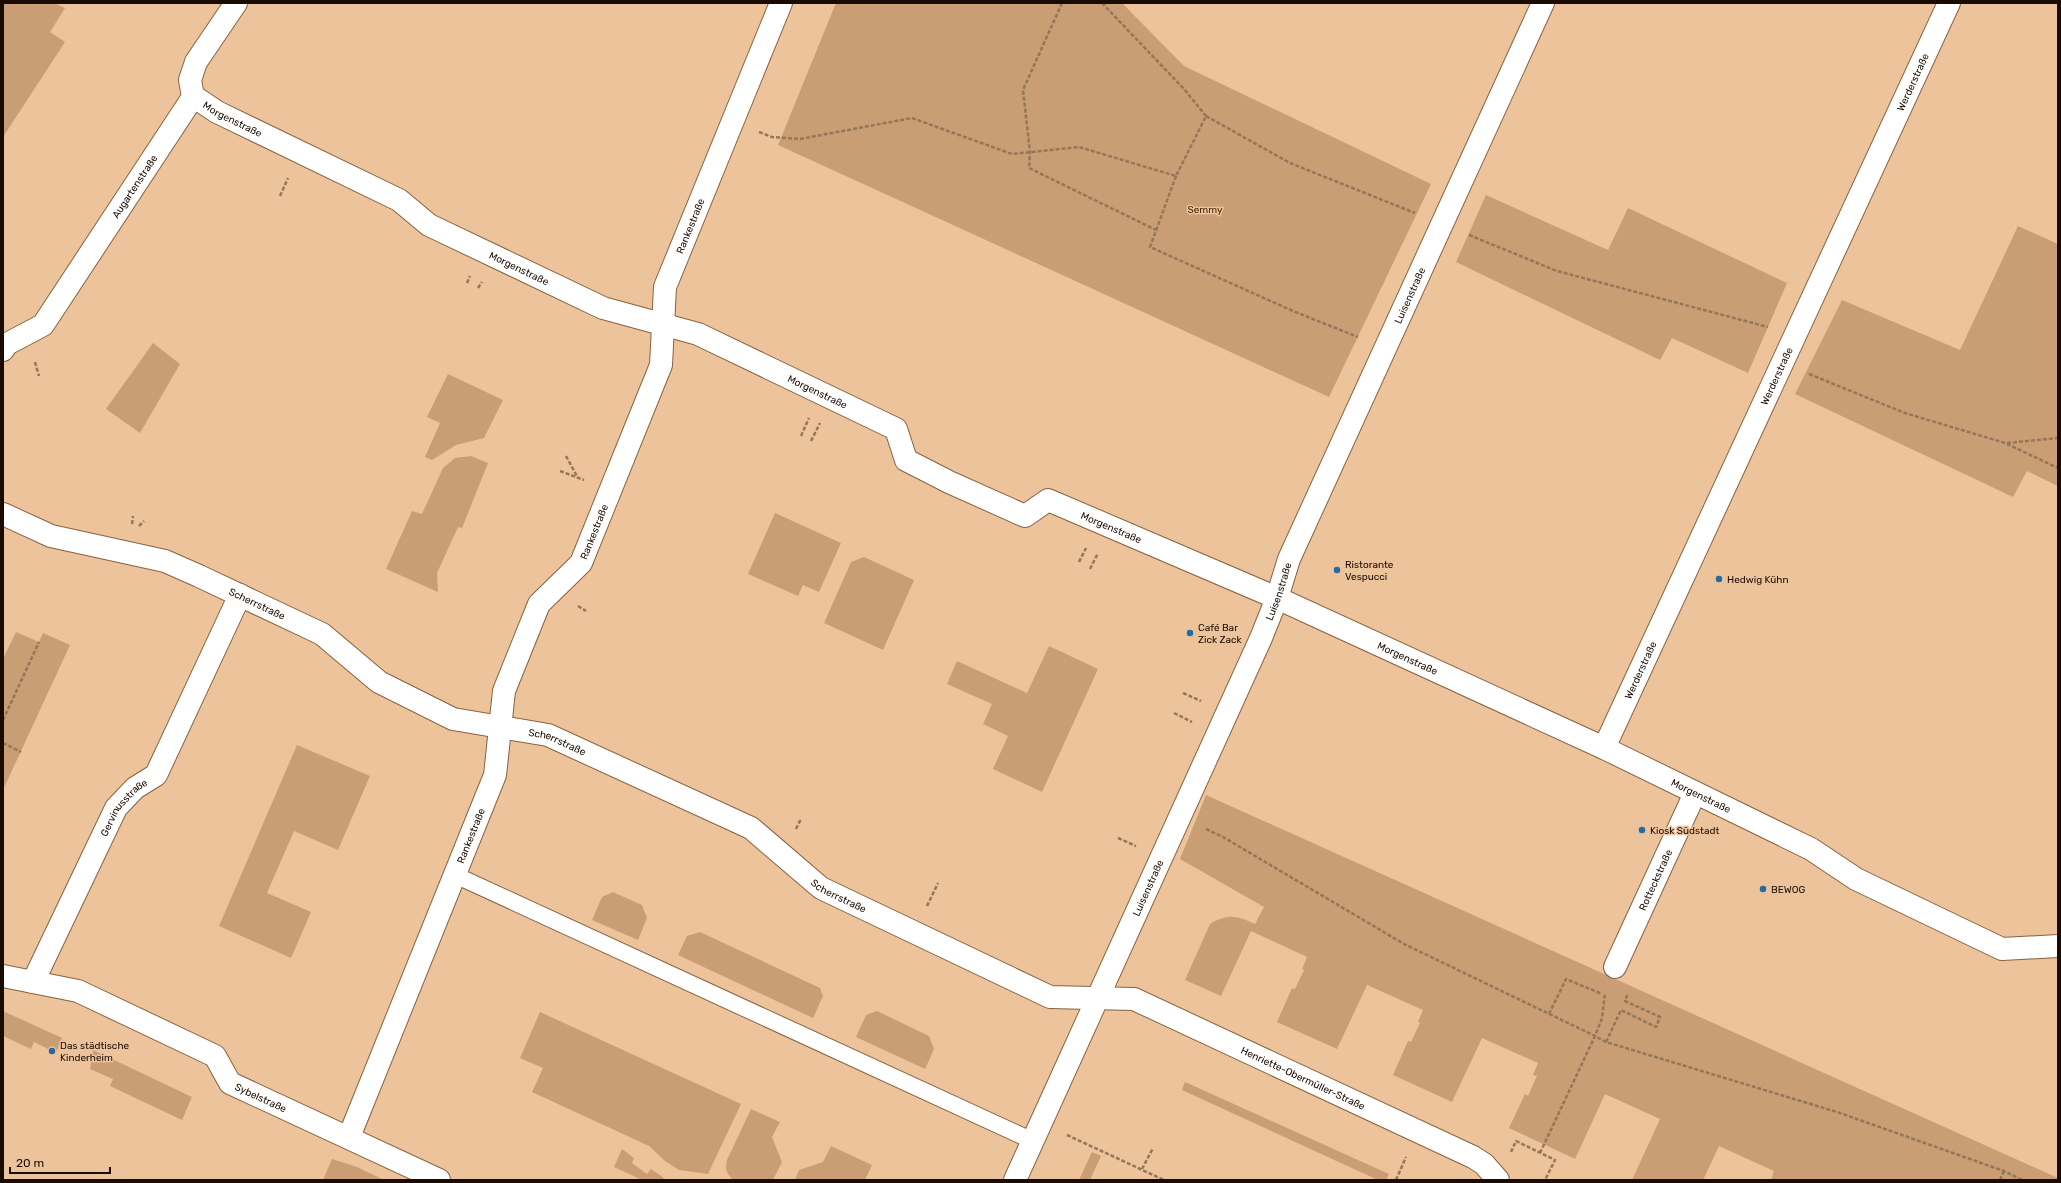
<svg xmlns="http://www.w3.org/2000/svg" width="2061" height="1183" viewBox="0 0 2061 1183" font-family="Rubik,sans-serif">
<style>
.green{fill:#ca9e75}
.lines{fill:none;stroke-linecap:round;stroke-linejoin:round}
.lane-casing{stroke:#88623e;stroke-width:18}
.street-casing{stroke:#88623e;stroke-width:24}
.path{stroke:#94765b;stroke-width:2.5;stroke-dasharray:4 2;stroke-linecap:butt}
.lane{stroke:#fff;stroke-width:16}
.street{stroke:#fff;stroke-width:22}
.poi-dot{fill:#236c9f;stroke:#edc39c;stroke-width:1.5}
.labels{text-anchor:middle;stroke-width:3;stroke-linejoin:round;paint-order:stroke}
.street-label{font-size:10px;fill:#190b01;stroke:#edc39c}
.park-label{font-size:10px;fill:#3e2101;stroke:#edc39c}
.poi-label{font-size:10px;fill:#190b01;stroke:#edc39c;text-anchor:start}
</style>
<rect width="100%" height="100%" fill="#edc39c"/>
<path class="green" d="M3,3H54L65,8L50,32L65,42L3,137Z
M836,3H1122L1184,66L1431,184L1329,397L778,145Z
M1486,195L1608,250L1628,208L1787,283L1748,373L1672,338L1660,360L1456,262Z
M2018,226L2058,244V486L2027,471L2013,497L1795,394L1842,300L1960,350Z
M153,343L180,364L140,433L106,409Z
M448,374L503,400L484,438L456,445L432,460L425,457L440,423L427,417Z
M471,456L488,463L462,528L458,527L437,573L438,592L386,569L412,511L422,514L443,468L455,458Z
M775,513L841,543L819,592L803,585L798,596L748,574Z
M864,557L914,580L883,650L824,623L851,562Z
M16,632L39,642L43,633L70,645L3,790V659Z
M1049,646L1098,669L1042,792L993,769L1008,736L983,724L992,704L947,684L957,661L1027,693Z
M297,745L370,776L338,850L294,831L267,893L311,912L291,958L219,926Z
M1206,795L2058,1178V1180H1771L1774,1171L1719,1146L1703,1180H1632L1660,1119L1605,1094L1575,1159L1509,1128L1525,1094L1528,1096L1537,1076L1533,1075L1538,1063L1482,1038L1452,1102L1393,1075L1408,1041L1411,1042L1420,1023L1418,1022L1423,1010L1367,985L1337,1049L1277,1022L1292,988L1295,989L1304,970L1302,969L1307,957L1251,931L1221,996L1185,980L1210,924C1228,913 1238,916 1255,924L1264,907L1180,859Z
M613,892L642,905L647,918L638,940L592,920L602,897Z
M700,932L820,988L823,996L813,1018L678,955L687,936Z
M3,1011L62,1038L56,1053L34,1042L31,1049L3,1036Z
M877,1011L929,1036L934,1049L925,1069L856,1037L866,1015Z
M540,1012L741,1104L708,1174L679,1170L665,1161L649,1146L532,1092L543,1068L520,1058Z
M93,1050L192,1097L182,1120L110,1086L113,1079L90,1069Z
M1185,1082L1389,1174L1386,1180H1378L1182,1090Z
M751,1109L780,1122L772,1137L782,1162L773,1180H734C726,1174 725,1169 727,1160Z
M831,1146L872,1165L865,1180H795L799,1170L823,1162Z
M622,1149L634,1158L632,1163L647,1174L651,1169L664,1178L663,1180H642L614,1167Z
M1092,1152L1101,1156L1090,1180H1079Z
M332,1159L357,1167L384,1180H323Z"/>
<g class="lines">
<defs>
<path id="lane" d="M455,875L1033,1141"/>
<g id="street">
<path id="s1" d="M193,96L217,112L399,200L429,225L603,308L698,334L896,429L906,460L949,482L1025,516L1048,500L1277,598L1604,748L1811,849L1856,879L2002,949L2058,946"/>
<path id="s2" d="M3,350L7,344L43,325L193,97L190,80L196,62L236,3"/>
<path id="s3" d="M3,514L51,536L165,561L199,576L322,634L379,682L453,719L548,735L751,828L821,888L1050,997L1134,999L1473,1157L1484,1164L1498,1180"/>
<path id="s4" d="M1604,748L1949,3"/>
<path id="s5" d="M1615,967L1695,793"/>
<path id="s6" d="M3,976L78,991L215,1056L230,1083L439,1180"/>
<path id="s7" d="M33,982L116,808L135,788L156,775L240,595"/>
<path id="s8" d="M349,1137L495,775L504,691L539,604L581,563L661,365L665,287L781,3"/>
<path id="s9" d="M1015,1180L1261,638L1277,598L1289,559L1543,3"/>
</g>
</defs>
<use href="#lane" class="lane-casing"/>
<use href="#street" class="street-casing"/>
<path class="path" d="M1062,3L1023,90L1030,152L1029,168L1156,230
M1102,3L1184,89L1206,116
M759,132L772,137L800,139L912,118L1012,154L1079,147L1176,176L1206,116L1290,163L1415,213
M1176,176L1150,247L1293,311L1358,337
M280,196L288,178
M1469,235L1557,271L1768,327
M467,283L470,276
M478,288L482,282
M35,362L39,376
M1809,374L1905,413L2005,443L2058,468
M801,436L809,418
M811,441L820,423
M2007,443L2058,438
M566,456L578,478
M560,471L584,480
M132,524L133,516
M139,526L144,521
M1079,562L1086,548
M1090,569L1098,553
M578,606L586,611
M1183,693L1201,701
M1174,713L1192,722
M3,720L39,642
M3,743L21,752
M796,829L801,819
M1206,829L1223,837L1404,944L1595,1036L1602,1018L1605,993
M1118,838L1136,846
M927,906L938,883
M1549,1014L1566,979L1602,994
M1606,1042L1621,1010L1656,1027L1660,1017L1625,1001L1628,993
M1067,1135L1164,1180
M1511,1152L1516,1141L1555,1160L1545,1180
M1540,1153L1595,1036L1606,1042L1837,1112L2004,1171L2022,1180
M1142,1169L1153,1148
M1396,1180L1406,1157
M2000,1180L2004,1171"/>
<use href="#lane" class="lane"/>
<use href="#street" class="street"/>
</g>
<g class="poi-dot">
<circle cx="1337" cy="570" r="4"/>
<circle cx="1719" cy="579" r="4"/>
<circle cx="1190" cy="633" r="4"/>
<circle cx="1642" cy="830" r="4"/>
<circle cx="1763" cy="889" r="4"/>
<circle cx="52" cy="1051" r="4"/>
</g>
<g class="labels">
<g class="street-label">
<text dy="4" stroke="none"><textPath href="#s4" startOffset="734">Werderstraße</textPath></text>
<text dy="4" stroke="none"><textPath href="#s1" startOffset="46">Morgenstraße</textPath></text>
<text dy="4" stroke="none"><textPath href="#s2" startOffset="214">Augartenstraße</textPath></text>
<text dy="4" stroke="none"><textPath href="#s8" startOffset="985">Rankestraße</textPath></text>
<text dy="4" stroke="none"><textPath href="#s1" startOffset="370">Morgenstraße</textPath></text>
<text dy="4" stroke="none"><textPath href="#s9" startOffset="969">Luisenstraße</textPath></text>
<text dy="4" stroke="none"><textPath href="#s4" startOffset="410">Werderstraße</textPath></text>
<text dy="4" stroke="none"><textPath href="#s1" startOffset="694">Morgenstraße</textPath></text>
<text dy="4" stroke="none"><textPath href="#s1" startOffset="1042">Morgenstraße</textPath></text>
<text dy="4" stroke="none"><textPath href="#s8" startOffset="661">Rankestraße</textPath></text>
<text dy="4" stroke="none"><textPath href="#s9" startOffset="645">Luisenstraße</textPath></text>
<text dy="4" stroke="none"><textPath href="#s3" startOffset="271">Scherrstraße</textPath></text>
<text dy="4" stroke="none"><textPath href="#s1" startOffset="1366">Morgenstraße</textPath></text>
<text dy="4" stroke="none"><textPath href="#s4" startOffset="86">Werderstraße</textPath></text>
<text dy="4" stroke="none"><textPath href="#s3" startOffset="607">Scherrstraße</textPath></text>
<text dy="4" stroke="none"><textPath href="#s1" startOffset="1690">Morgenstraße</textPath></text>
<text dy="4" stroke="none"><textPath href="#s7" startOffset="198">Gervinusstraße</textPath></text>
<text dy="4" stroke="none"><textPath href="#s8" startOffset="325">Rankestraße</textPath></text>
<text dy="4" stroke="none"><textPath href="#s5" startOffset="96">Rotteckstraße</textPath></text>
<text dy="4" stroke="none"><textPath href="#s9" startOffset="321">Luisenstraße</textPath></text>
<text dy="4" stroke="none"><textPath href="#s3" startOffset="931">Scherrstraße</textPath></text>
<text dy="4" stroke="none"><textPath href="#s3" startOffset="1436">Henriette-Obermüller-Straße</textPath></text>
<text dy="4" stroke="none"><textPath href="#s6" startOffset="293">Sybelstraße</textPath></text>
</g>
<g class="park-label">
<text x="1205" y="213">Semmy</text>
</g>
<g class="poi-label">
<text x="1345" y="568">Ristorante<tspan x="1345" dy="12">Vespucci</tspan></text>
<text x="1727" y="583">Hedwig Kühn</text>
<text x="1198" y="631">Café Bar<tspan x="1198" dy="12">Zick Zack</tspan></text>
<text x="1650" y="834">Kiosk Südstadt</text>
<text x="1771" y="893">BEWOG</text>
<text x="60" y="1049">Das städtische<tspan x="60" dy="12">Kinderheim</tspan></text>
</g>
</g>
<rect width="2061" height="1183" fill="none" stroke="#190b01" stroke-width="8"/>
<path d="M10 1167v6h100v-6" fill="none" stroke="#190b01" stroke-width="2"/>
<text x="16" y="1167" font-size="12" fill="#190b01" stroke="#edc39c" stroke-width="3" paint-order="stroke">20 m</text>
</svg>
